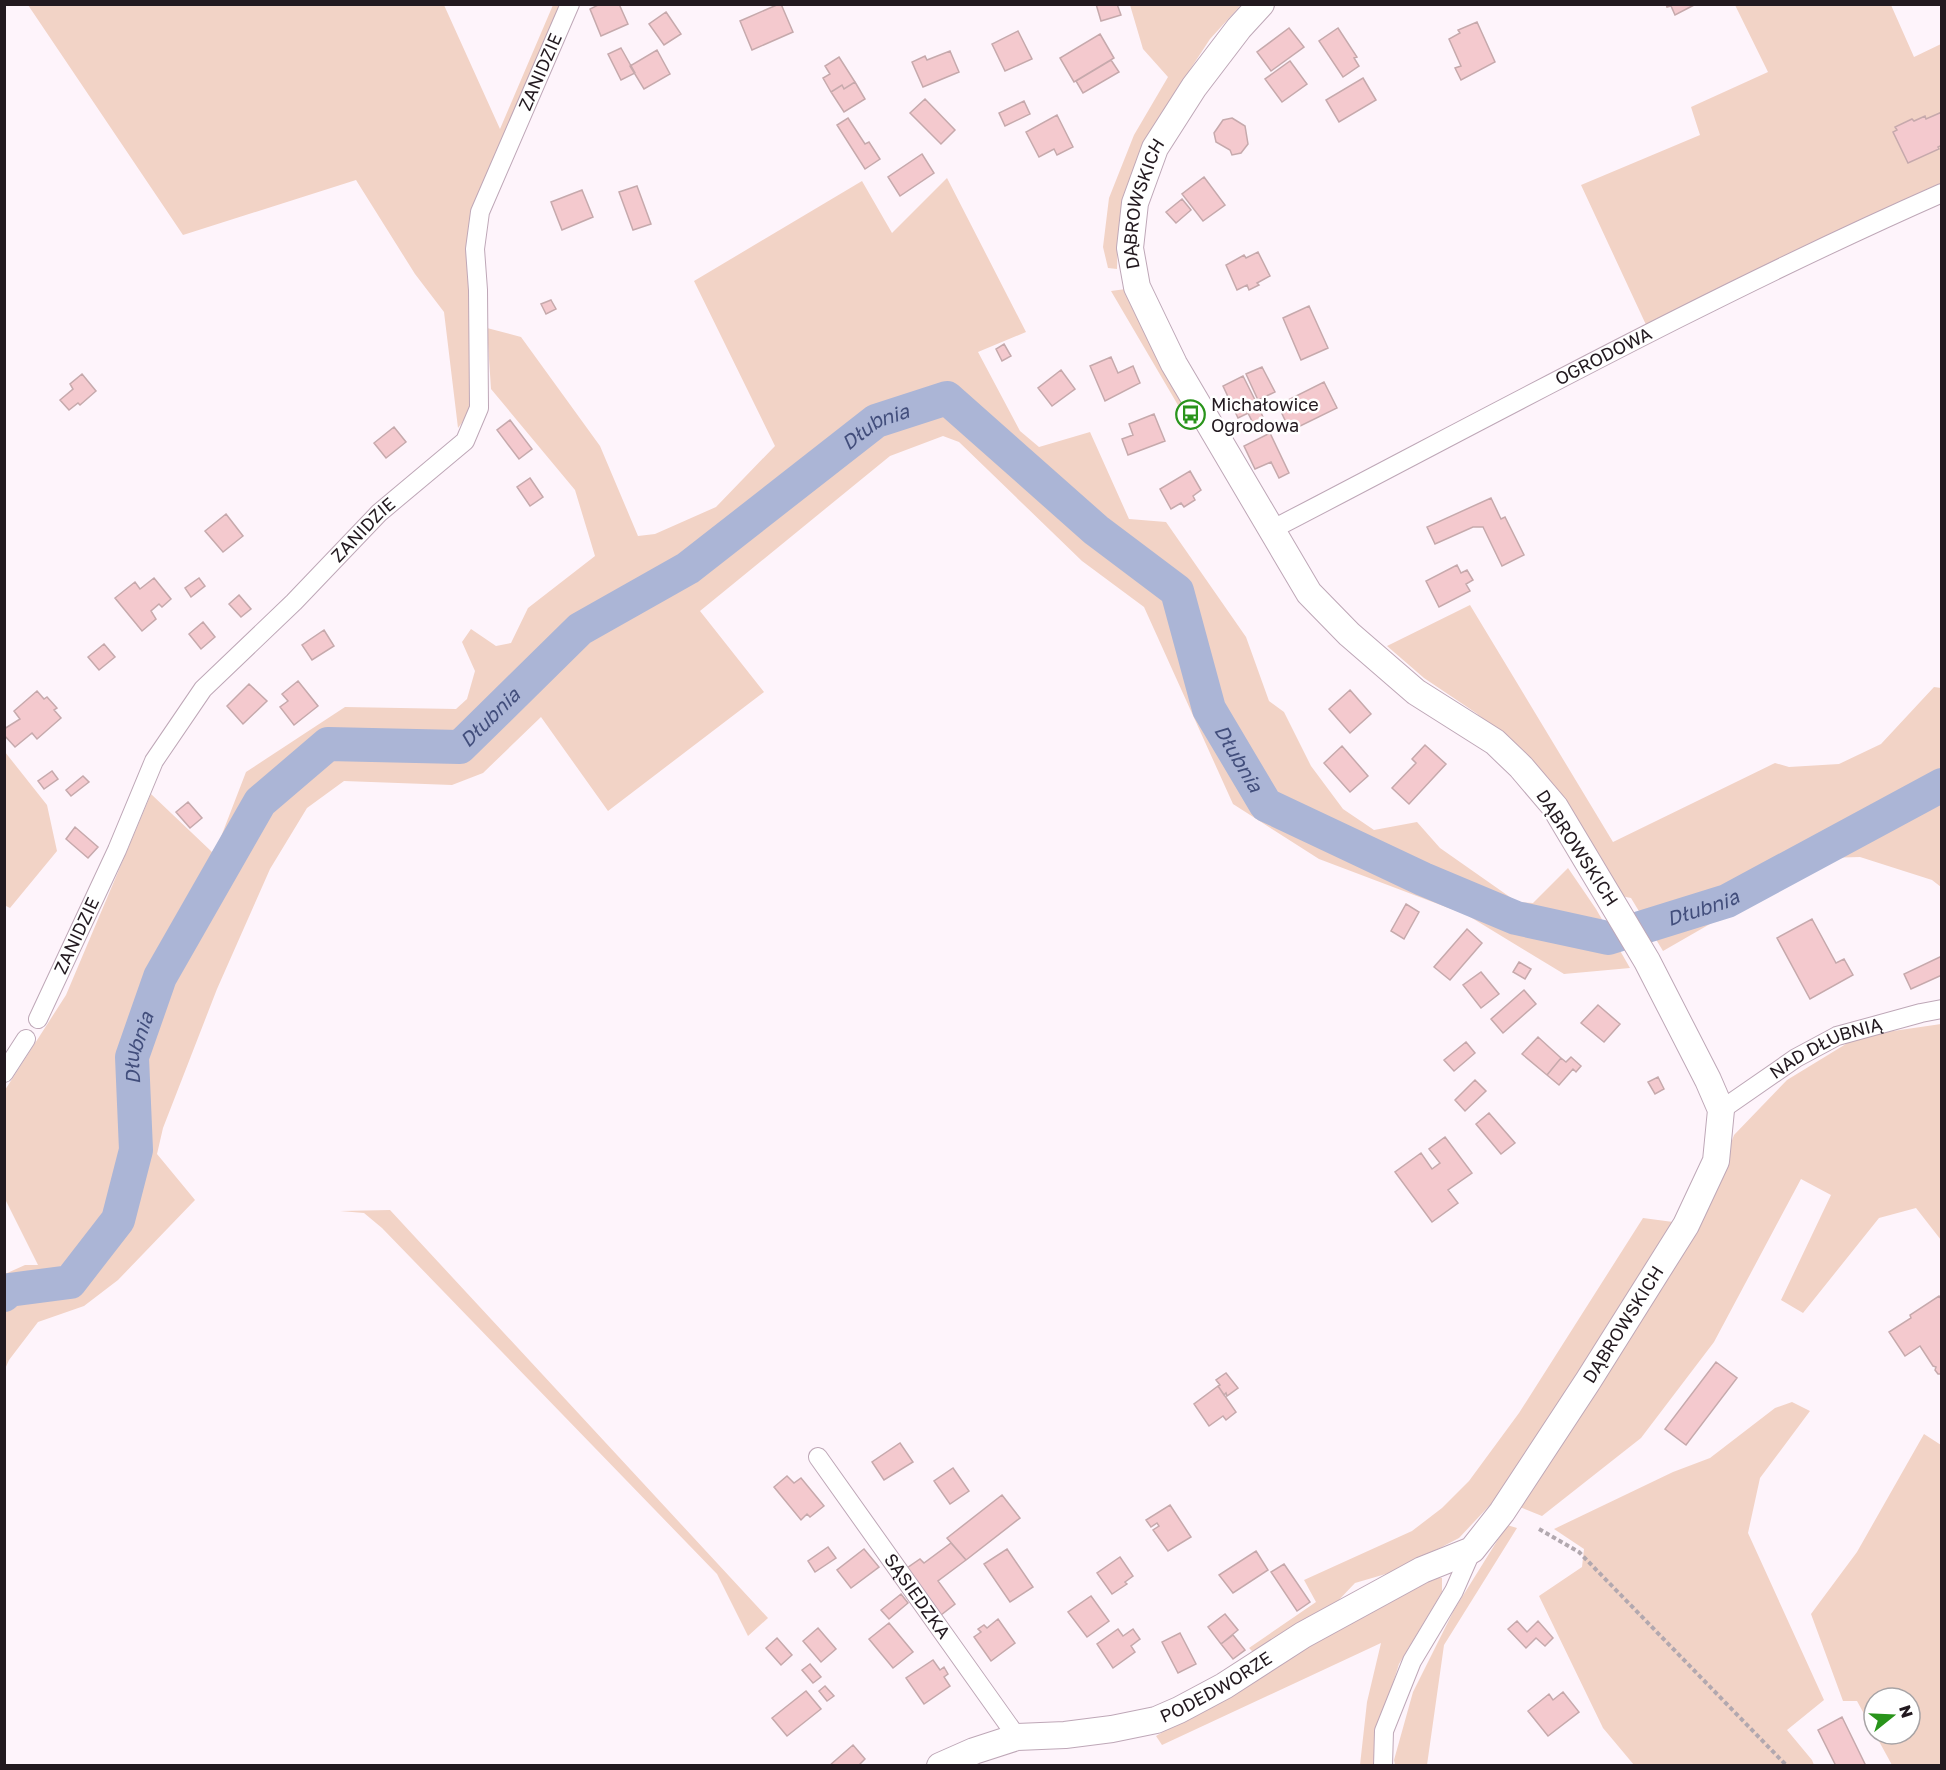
<svg xmlns="http://www.w3.org/2000/svg" width="1946" height="1770" viewBox="0 0 1946 1770" font-family="'Golos Text',sans-serif">
<style>
.green{fill:#f2d3c6}
.lines{fill:none;stroke-linecap:round;stroke-linejoin:round}
.river{stroke:#abb5d6;stroke-width:34}
.building{fill:#f4c9ce;stroke:#c6a9ac;stroke-width:1.5}
.street-casing{stroke:#bea7b7;stroke-width:20}
.secondary-casing{stroke:#bea7b7;stroke-width:28}
.path{stroke:#b2a8af;stroke-width:4;stroke-dasharray:4.5 3;stroke-linecap:butt}
.street{stroke:#fff;stroke-width:18}
.secondary{stroke:#fff;stroke-width:26}
.labels{text-anchor:middle;stroke-width:5;stroke-linejoin:round;paint-order:stroke}
.street-label{font-size:18px;fill:#22191f;stroke:#fff}
.poi-label{font-size:18px;fill:#22191f;stroke:#fff;text-anchor:start}
.water-label{font-size:20px;font-style:italic;fill:#424e7c;stroke:#fff}
</style>
<rect width="100%" height="100%" fill="#fef4fb"/>
<path class="green" d="M28,5H444L500,129L553,5H562L487,175L469,223L476,404L458,428L444,312L415,274L356,180L183,235Z
M1130,5H1241L1210,39L1178,88L1142,153L1128,185L1118,233L1117,269L1108,268L1103,247L1109,198L1134,135L1168,77L1143,49Z
M1735,5H1891L1914,57L1941,44V184L1648,329L1581,185L1700,135L1691,107L1768,72Z
M947,178L1026,332L978,352L1020,431L1039,447L1090,432L1129,519L1166,522L1246,637L1269,701L1284,712L1311,766L1343,809L1374,830L1417,822L1440,848L1517,902L1533,903L1568,868L1596,909L1630,968L1564,974L1467,915L1319,859L1233,804L1144,607L1082,561L959,442L943,436L890,456L700,611L764,692L608,811L541,717L483,773L452,785L344,781L307,808L270,869L217,989L163,1128L157,1154L195,1200L118,1280L84,1306L38,1322L9,1360L5,1369V1274L25,1265H38L5,1199V1090L66,995L151,794L212,852L219,842L246,772L345,707L456,709L467,699L475,671L462,642L471,629L496,646L511,643L528,608L595,556L575,490L491,389L487,328L521,337L600,446L638,536L655,534L716,507L775,446L694,281L862,181L892,233Z
M1126,289L1188,408L1182,412L1111,291Z
M1470,605L1613,842L1775,763L1789,767L1839,764L1881,744L1934,687L1941,688V887L1932,880L1860,857L1825,858L1663,951L1631,898L1621,896L1523,752L1476,713L1424,678L1387,646Z
M5,752L47,805L57,851L10,908L4,905Z
M1941,1024V1240L1916,1208L1879,1218L1803,1313L1781,1300L1831,1195L1801,1179L1714,1342L1641,1438L1542,1516L1520,1507L1703,1219L1734,1135L1787,1080L1859,1036Z
M390,1210L768,1618L748,1636L717,1574L382,1228L364,1213L340,1211Z
M1643,1218L1673,1222L1504,1490L1459,1538L1396,1571L1355,1583L1335,1604L1254,1653L1249,1648L1316,1602L1304,1580L1412,1531L1442,1508L1469,1481L1519,1413Z
M1792,1402L1810,1411L1760,1478L1748,1533L1824,1700L1787,1730L1812,1760L1814,1765H1634L1603,1728L1539,1596L1582,1567L1584,1549L1554,1529L1673,1472L1710,1458L1775,1408Z
M1924,1434L1941,1445V1765H1892L1875,1734H1910V1698H1874V1732L1857,1701H1843L1811,1614L1857,1552Z
M1507,1525L1517,1528L1444,1645L1427,1765H1395L1394,1760L1413,1692L1454,1610Z
M1432,1577L1442,1578V1592L1399,1664L1377,1734L1373,1765H1360L1367,1702L1381,1643L1162,1745L1156,1736L1387,1600Z"/>
<g class="lines">
<path class="river" id="s1" d="M4,1295L9,1290L70,1282L118,1220L136,1150L132,1057L160,977L260,802L328,744L460,747L580,629L688,568L876,421L947,398L1096,530L1177,591L1209,709L1266,805L1423,879L1516,918L1608,938L1727,901L1942,785"/>
</g>
<path class="building" d="M600,4H619L628,24L601,36L590,9Z
M779,4H781L793,32L752,50L740,21Z
M1096,4H1117L1121,15L1101,21Z
M1666,4H1696L1675,15L1671,6L1667,7Z
M666,12L681,34L664,45L649,24Z
M1477,22L1495,62L1461,80L1455,68L1461,66L1449,39L1460,33L1458,30Z
M1289,28L1304,47L1271,71L1257,52Z
M1338,28L1357,57L1354,58L1359,66L1343,77L1319,41Z
M1018,31L1032,59L1005,71L992,44Z
M1100,34L1114,58L1074,82L1060,58Z
M621,48L635,73L621,80L608,54Z
M657,50L670,74L644,89L630,66Z
M950,51L959,72L923,87L912,62L925,56L927,60Z
M839,57L855,82L844,89L842,85L831,92L823,78L830,74L825,66Z
M1111,60L1119,72L1083,93L1076,81Z
M1290,61L1307,84L1282,102L1265,79Z
M1363,78L1376,100L1339,122L1326,100Z
M855,82L865,99L844,112L831,92L842,85L844,89Z
M925,99L955,130L941,144L910,113Z
M1024,101L1030,114L1005,126L999,113Z
M1942,112V145L1938,147L1939,149L1908,163L1893,132L1897,130L1895,127L1912,119L1914,121L1925,116L1926,119Z
M1057,115L1073,147L1057,155L1054,149L1039,157L1026,132Z
M848,118L865,144L869,142L880,159L865,169L837,125Z
M1232,118L1245,126L1248,144L1241,153L1232,155L1230,150L1216,142L1214,133L1223,120Z
M922,154L934,173L900,196L888,177Z
M1204,177L1225,205L1203,221L1182,194Z
M637,186L651,224L633,230L619,192Z
M582,190L593,217L562,230L551,202Z
M1182,199L1191,210L1176,223L1166,212Z
M1258,252L1270,276L1257,283L1259,285L1249,290L1247,285L1237,290L1226,265L1244,255L1246,258Z
M551,300L556,309L546,314L541,304Z
M1309,306L1328,348L1301,360L1283,318Z
M1004,344L1011,356L1002,361L996,349Z
M1111,357L1118,373L1133,366L1140,383L1105,401L1090,366Z
M1262,367L1275,392L1258,400L1246,374Z
M1061,370L1075,389L1052,406L1038,388Z
M82,374L96,391L80,405L78,403L69,410L60,400L73,389L70,384Z
M1243,376L1259,408L1238,418L1223,386Z
M1324,382L1337,408L1290,431L1278,405Z
M1259,408L1266,424L1256,429L1248,413Z
M1154,414L1165,441L1128,455L1122,439L1133,435L1129,424Z
M510,420L532,449L519,459L497,430Z
M394,427L406,442L386,458L374,443Z
M1270,433L1289,473L1279,478L1271,462L1255,469L1244,446Z
M1190,471L1201,490L1193,496L1195,500L1184,507L1181,503L1171,509L1160,489Z
M530,478L543,497L530,506L517,487Z
M1491,498L1501,519L1505,517L1524,555L1502,566L1483,527H1473L1435,544L1427,527Z
M226,514L243,536L223,552L205,531Z
M1457,565L1461,573L1467,570L1473,580L1466,584L1470,591L1439,607L1426,581Z
M154,578L171,599L162,607L159,604L151,611L156,619L142,631L115,598L135,582L140,589Z
M199,578L205,586L191,597L185,588Z
M239,595L251,609L241,617L229,604Z
M203,622L215,637L201,649L189,634Z
M324,630L334,646L312,660L302,645Z
M104,644L115,657L99,670L88,657Z
M298,681L318,706L294,725L280,707L288,701L282,694Z
M249,684L267,701L243,724L227,706Z
M1350,690L1371,714L1350,733L1329,709Z
M37,691L44,699L47,697L57,708L54,710L61,718L37,739L32,733L15,747L4,735V729L20,719L14,711Z
M1425,745L1446,764L1409,804L1392,788L1416,763L1412,759Z
M1342,746L1368,776L1350,792L1324,763Z
M52,771L58,779L44,789L38,781Z
M83,776L89,782L71,796L66,790Z
M188,802L202,818L190,828L176,812Z
M75,827L98,847L88,858L66,839Z
M1406,904L1419,912L1404,939L1391,931Z
M1812,919L1836,963L1844,959L1853,975L1810,999L1777,938Z
M1467,929L1482,943L1450,980L1434,967Z
M1942,956V975L1911,989L1904,974Z
M1519,962L1531,969L1525,979L1513,972Z
M1481,972L1499,994L1481,1008L1463,985Z
M1524,990L1536,1004L1503,1033L1491,1019Z
M1598,1005L1620,1024L1604,1042L1581,1023Z
M1538,1037L1561,1058L1547,1075L1522,1054Z
M1466,1042L1475,1053L1454,1071L1444,1060Z
M1571,1057L1581,1066L1576,1072L1573,1069L1559,1085L1547,1075L1561,1058L1566,1062Z
M1658,1077L1664,1089L1655,1094L1648,1082Z
M1475,1080L1486,1091L1465,1111L1455,1100Z
M1489,1113L1515,1143L1501,1154L1476,1124Z
M1445,1137L1472,1173L1448,1190L1458,1203L1432,1222L1395,1172L1421,1153L1432,1169L1440,1163L1429,1149Z
M1939,1296L1942,1300L1941,1374H1938L1935,1370L1936,1367L1933,1366L1920,1346L1905,1356L1889,1332L1911,1318L1910,1315Z
M1716,1362L1737,1378L1686,1445L1665,1429Z
M1226,1373L1238,1388L1227,1396L1226,1393L1224,1395L1218,1386L1220,1385L1216,1380Z
M1218,1386L1236,1412L1226,1420L1223,1416L1209,1426L1194,1404Z
M900,1443L913,1462L884,1480L872,1462Z
M953,1468L969,1491L950,1504L934,1481Z
M787,1476L794,1483L801,1478L824,1506L810,1517L807,1514L801,1520L774,1487Z
M1002,1495L1020,1518L966,1560L947,1538Z
M1170,1505L1191,1537L1168,1551L1153,1530L1159,1526L1157,1523L1151,1527L1146,1520Z
M951,1543L966,1560L938,1581L955,1604L941,1615L907,1568L920,1559L924,1563Z
M828,1547L836,1558L815,1572L808,1561Z
M864,1549L879,1567L851,1588L837,1570Z
M1007,1549L1033,1587L1010,1602L984,1564Z
M1256,1551L1268,1570L1233,1593L1219,1575Z
M1120,1557L1133,1576L1125,1582L1127,1584L1112,1594L1097,1573Z
M1284,1564L1310,1602L1297,1611L1271,1572Z
M901,1594L908,1603L889,1619L881,1610Z
M1091,1596L1109,1621L1087,1637L1068,1612Z
M1225,1614L1238,1630L1221,1644L1208,1627Z
M998,1619L1015,1643L991,1661L974,1637L981,1632L978,1629L984,1625L987,1628Z
M1517,1621L1527,1632L1538,1621L1553,1638L1545,1646L1536,1638L1526,1648L1508,1629Z
M889,1623L913,1652L893,1668L869,1639Z
M818,1628L836,1649L821,1662L803,1641Z
M1118,1629L1123,1636L1133,1629L1140,1639L1131,1646L1135,1652L1113,1668L1097,1644Z
M1180,1633L1196,1664L1178,1673L1162,1642Z
M1233,1635L1245,1650L1233,1659L1221,1644Z
M777,1638L792,1655L781,1665L766,1648Z
M933,1660L940,1670L944,1667L948,1674L944,1677L950,1686L924,1704L906,1678Z
M810,1664L821,1677L813,1683L802,1670Z
M825,1686L834,1696L827,1701L819,1691Z
M806,1691L821,1709L787,1736L772,1718Z
M1563,1692L1579,1712L1548,1736L1528,1711L1549,1694L1553,1700Z
M1842,1717L1865,1764L1862,1766H1836L1818,1730Z
M853,1745L865,1759L858,1766H829Z"/>
<g class="lines">
<defs>
<g id="street">
<path id="s2" d="M1271,530C1493,415 1713,294 1942,193"/>
<path id="s3" d="M38,1019L117,850L154,761L203,689L294,602L379,513L465,441L479,408L478,290L475,249L480,212L570,4"/>
<path d="M4,1073L26,1039"/>
<path id="s4" d="M1721,1110L1796,1058L1837,1036L1921,1013L1942,1009"/>
<path id="s5" d="M818,1457L1017,1737"/>
<path d="M1383,1766L1384,1731L1412,1661L1454,1591L1472,1550"/>
</g>
<g id="secondary">
<path id="s6" d="M940,1766L974,1751L1017,1737L1065,1735L1112,1729L1156,1720L1179,1710L1224,1686L1303,1635L1422,1570L1472,1550L1502,1512L1588,1381L1686,1225L1716,1161L1721,1110L1708,1080L1647,961L1555,807L1521,767L1495,742L1416,692L1349,634L1309,593L1174,364L1137,287L1130,248L1135,203L1155,148L1194,87L1239,28L1261,4"/>
</g>
</defs>
<use href="#street" class="street-casing"/>
<use href="#secondary" class="secondary-casing"/>
<path class="path" d="M1539,1529L1579,1552L1787,1766"/>
<use href="#street" class="street"/>
<use href="#secondary" class="secondary"/>
</g>
<defs>
<symbol id="bus-ring" viewBox="-11 -11 22 22"><circle r="9.5" fill="#fff" stroke="#29941b" stroke-width="1.5"/><path d="M-5-6H5V4H4V6H2V4H-2V6H-4V4H-5ZM-3.5-4V0h7V-4ZM-3.5 1.2v1.5H-2V1.2ZM2 1.2v1.5H3.5V1.2Z" fill="#29941b"/></symbol>
</defs>
<g fill-rule="evenodd">
<use href="#bus-ring" x="1174" y="398" width="33" height="33"/>
</g>
<g class="labels">
<g class="street-label">
<text dy="6" stroke="none"><textPath href="#s3" startOffset="1116">ZANIDZIE</textPath></text>
<text dy="6" stroke="none"><textPath href="#s6" startOffset="2204">DĄBROWSKICH</textPath></text>
<text dy="6" stroke="none"><textPath href="#s2" startOffset="375">OGRODOWA</textPath></text>
<text dy="6" stroke="none"><textPath href="#s3" startOffset="596">ZANIDZIE</textPath></text>
<text transform="translate(1577 848) rotate(57)" y="6">DĄBROWSKICH</text>
<text dy="6" stroke="none"><textPath href="#s3" startOffset="92">ZANIDZIE</textPath></text>
<text dy="6" stroke="none"><textPath href="#s4" startOffset="123">NAD DŁUBNIĄ</textPath></text>
<text dy="6" stroke="none"><textPath href="#s6" startOffset="854">DĄBROWSKICH</textPath></text>
<text dy="6" stroke="none"><textPath href="#s5" startOffset="171">SĄSIEDZKA</textPath></text>
<text dy="6" stroke="none"><textPath href="#s6" startOffset="291">PODEDWORZE</textPath></text>
</g>
<g class="poi-label">
<text x="1211" y="411">Michałowice<tspan x="1211" dy="21">Ogrodowa</tspan></text>
</g>
<g class="water-label">
<text dy="7" stroke="none"><textPath href="#s1" startOffset="1348">Dłubnia</textPath></text>
<text dy="7" stroke="none"><textPath href="#s1" startOffset="862">Dłubnia</textPath></text>
<text dy="7" stroke="none"><textPath href="#s1" startOffset="1906">Dłubnia</textPath></text>
<text dy="7" stroke="none"><textPath href="#s1" startOffset="2428">Dłubnia</textPath></text>
<text dy="7" stroke="none"><textPath href="#s1" startOffset="322">Dłubnia</textPath></text>
</g>
</g>
<rect width="1946" height="1770" fill="none" stroke="#22191f" stroke-width="12"/>
<g transform="translate(1892 1716) rotate(72)"><circle r="28" fill="#ffffff" stroke="#a7a3a5" stroke-width="1.5"/>
<path d="M0-4.5L10 22L0 15L-10 22Z" fill="#29941b"/>
<text y="-9" font-size="16" font-weight="bold" text-anchor="middle" fill="#22191f">N</text>
</g>
</svg>
